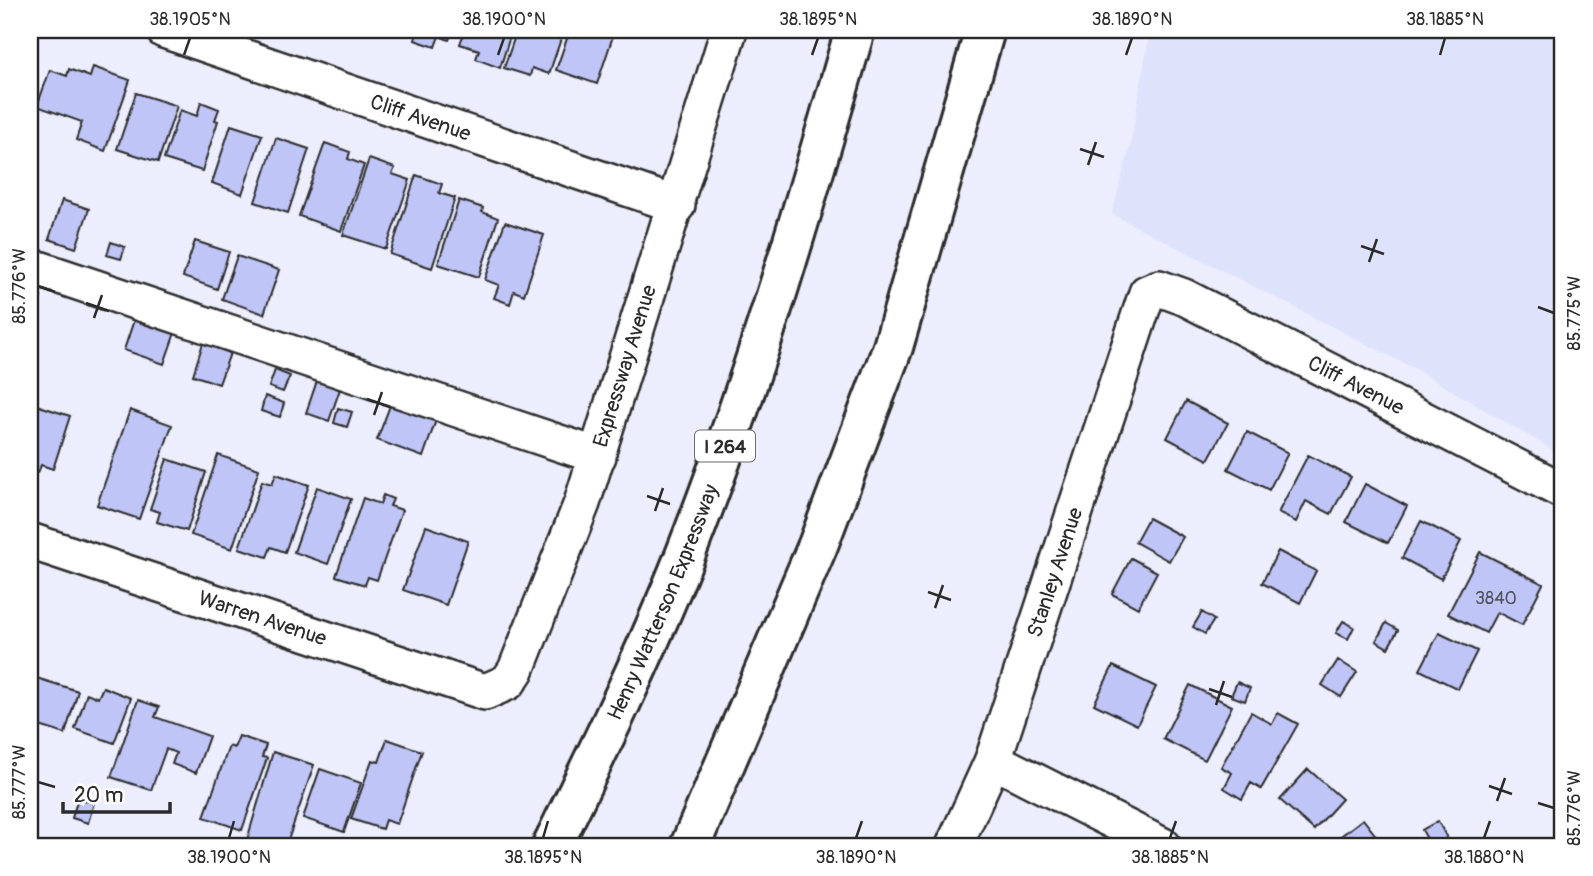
<svg xmlns="http://www.w3.org/2000/svg" width="1593" height="876" viewBox="0 0 1593 876" font-family="Pangolin,sans-serif">
<style>
.built{fill:#dee2fb}
.building{fill:#bfc5f7;stroke:#2b2b2b;stroke-width:2}
.lines{fill:none;stroke-linecap:round;stroke-linejoin:round}
.minor-casing{stroke:#2b2b2b;stroke-width:40}
.highway-casing{stroke:#2b2b2b;stroke-width:44}
.minor{stroke:#fff;stroke-width:35}
.highway{stroke:#fff;stroke-width:38}
.ticks{fill:none;stroke:#2b2b2b;stroke-width:2.5}
.labels{text-anchor:middle;stroke-width:5;stroke-linejoin:round;paint-order:stroke}
.number-label{font-size:18px;fill:#50525e}
.shield{fill:#fff;stroke:#6b6b6b;stroke-width:2}
.shield-label{font-size:19px;font-weight:bold;fill:#2b2b2b}
.street-label{font-size:21px;fill:#2b2b2b;stroke:#fff}
.neatline{fill:none;stroke:#2b2b2b;stroke-width:2.5}
.ticks-label{font-size:18px;text-anchor:middle;fill:#2b2b2b}
</style>
<rect width="100%" height="100%" fill="#eceefd"/>
<filter id="ink" filterUnits="userSpaceOnUse"><feTurbulence type="fractalNoise" baseFrequency=".0143" numOctaves="2"/><feDisplacementMap in="SourceGraphic" scale="14" xChannelSelector="R" yChannelSelector="G"/><feConvolveMatrix kernelMatrix="1 2 1 2 8 2 1 2 1" color-interpolation-filters="sRGB"/></filter>
<g filter="url(#ink)">
<path class="built" d="M1150,30H1563V456L1417,370L1112,214L1131,143Z"/>
<path class="building" d="M418,30H453L449,40L439,36L435,47L415,40Z
M465,30H512L500,68L476,59L479,50L460,44Z
M517,30H564L549,74L532,68L530,76L504,68Z
M570,30H615L597,84L556,70Z
M30,55L35,57L30,73Z
M93,67L130,80L105,151L76,140L82,122L37,106L50,70L67,76L69,69L90,77Z
M136,93L177,106L158,162L117,149Z
M201,102L219,109L215,120L218,121L202,171L164,159L180,110L197,116Z
M231,125L262,135L242,194L212,183Z
M276,138L309,149L288,213L255,202Z
M325,143L350,152L348,159L364,165L341,231L299,216Z
M369,159L395,168L392,174L410,180L386,249L343,235Z
M416,175L442,184L439,193L455,198L432,268L390,254Z
M62,200L89,209L76,248L49,239Z
M459,200L483,208L482,212L498,218L479,277L438,264Z
M505,222L544,235L524,295L514,291L510,304L494,298L499,285L485,280Z
M195,241L229,252L217,289L183,277Z
M111,242L125,247L121,259L107,255Z
M237,256L279,270L264,314L222,299Z
M30,292L41,297L30,329Z
M136,314L177,327L164,364L124,350Z
M203,343L230,353L219,384L193,375Z
M275,370L290,376L283,392L269,387Z
M319,375L342,383L329,421L306,413Z
M265,396L284,403L280,417L261,411Z
M1186,401L1228,423L1208,460L1167,438Z
M30,403L70,416L53,469L41,465L38,473L30,470Z
M391,403L436,420L423,457L377,440Z
M338,408L352,412L347,427L334,423Z
M130,410L172,425L139,519L97,505Z
M1247,432L1288,453L1269,490L1228,469Z
M218,455L259,469L232,549L191,535Z
M1308,455L1351,477L1331,514L1306,501L1296,522L1278,513Z
M167,459L206,472L187,531L157,522L160,512L150,509Z
M276,474L309,485L285,552L271,547L267,557L239,548L262,481L272,484Z
M1365,484L1407,506L1388,543L1346,522Z
M317,487L351,499L328,564L294,552Z
M383,495L393,499L390,506L402,510L377,580L368,577L365,585L336,576L363,498L380,504Z
M1148,518L1183,537L1169,561L1135,542Z
M1421,521L1461,541L1441,579L1402,558Z
M426,526L468,541L446,605L403,590Z
M1278,551L1316,571L1300,603L1262,583Z
M1480,552L1543,584L1522,625L1497,612L1486,633L1448,614Z
M1131,558L1157,572L1138,608L1112,594Z
M1202,612L1214,620L1205,634L1193,627Z
M1343,621L1354,627L1348,639L1336,633Z
M1386,623L1398,630L1388,648L1376,641Z
M1439,633L1477,651L1458,689L1420,670Z
M1338,660L1357,672L1341,697L1322,685Z
M1113,666L1156,687L1137,725L1094,704Z
M30,676L78,691L65,734L30,723Z
M1237,682L1250,688L1245,701L1231,696Z
M1190,685L1232,706L1205,760L1163,739Z
M103,687L131,698L114,743L75,729L87,693L98,698Z
M138,700L159,707L155,717L209,736L196,773L172,764L176,753L166,749L151,790L111,777Z
M1251,712L1272,724L1278,713L1298,724L1261,789L1251,783L1242,799L1224,788L1232,773L1221,767Z
M239,736L266,745L262,757L267,758L242,830L204,817L229,746L234,748Z
M387,739L422,751L397,824L385,820L382,829L351,819L372,760L379,762Z
M273,752L314,765L286,846H268L247,840Z
M320,769L361,783L344,832L303,818Z
M1308,769L1342,799L1314,830L1280,800Z
M78,798L94,803L88,823L72,818Z
M1363,819L1384,846H1331L1329,845Z
M1438,821L1447,838L1431,846L1422,830Z"/>
<g class="lines">
<defs>
<g id="minor">
<path id="s1" d="M164,30L677,205"/>
<path d="M30,266L598,456"/>
<path id="s2" d="M30,541L485,692L508,682L516,670L582,503L729,30"/>
<path d="M993,760L1163,846"/>
<path id="s3" d="M954,846L993,760L1147,293L1159,288L1184,297L1563,491"/>
</g>
<g id="highway">
<path id="s4" d="M552,846C598,751 645,656 684,558C752,386 804,208 855,30"/>
<path d="M690,846L818,545L893,347L985,30"/>
</g>
</defs>
<use href="#minor" class="minor-casing"/>
<use href="#highway" class="highway-casing"/>
<use href="#minor" class="minor"/>
<use href="#highway" class="highway"/>
</g>
</g>
<path class="ticks" d="M184,55L190,38M498,55L504,38M812,55L818,38M1126,55L1132,38M1440,55L1445,38M1080,149L1104,157M1088,165L1096,142M1361,246L1384,254M1369,262L1377,239M38,286L55,292M86,303L109,311M1538,307L1554,313M94,318L102,295M367,399L390,407M374,415L382,392M647,496L670,504M655,511L663,488M928,592L951,600M935,608L943,585M1209,689L1232,697M1216,705L1224,681M38,782L55,787M1489,786L1512,794M1497,801L1505,778M1538,803L1554,808M229,838L234,821M543,838L548,821M856,838L862,821M1170,838L1176,821M1484,838L1490,821"/>
<g class="labels">
<g class="number-label">
<text x="1496" y="604">3840</text>
</g>
<rect class="shield" x="695" y="430.5" width="60" height="31" rx="5"/>
<g class="shield-label">
<text x="725" y="453">I 264</text>
</g>
<g class="street-label">
<text dy="7" stroke="none"><textPath href="#s1" startOffset="271">Cliff Avenue</textPath></text>
<text dy="7" stroke="none"><textPath href="#s2" startOffset="842">Expressway Avenue</textPath></text>
<text dy="7" stroke="none"><textPath href="#s3" startOffset="819">Cliff Avenue</textPath></text>
<text dy="7" stroke="none"><textPath href="#s3" startOffset="292">Stanley Avenue</textPath></text>
<text dy="7" stroke="none"><textPath href="#s4" startOffset="268">Henry Watterson Expressway</textPath></text>
<text dy="7" stroke="none"><textPath href="#s2" startOffset="245">Warren Avenue</textPath></text>
</g>
</g>
<rect width="1593" height="876" fill="none" stroke="#fff" stroke-width="77"/>
<path d="M63 802v10h107v-10" fill="none" stroke="#2b2b2b" stroke-width="3.5"/>
<text x="74" y="802" font-size="21" fill="#2b2b2b" stroke="#ffffff" stroke-width="5" paint-order="stroke">20 m</text>
<rect x="38" y="38" width="1516" height="800" class="neatline"/>
<g class="ticks-label">
<text x="190" y="25">38.1905°N</text>
<text x="504" y="25">38.1900°N</text>
<text x="818" y="25">38.1895°N</text>
<text x="1132" y="25">38.1890°N</text>
<text x="1445" y="25">38.1885°N</text>
<text transform="translate(19 286) rotate(-90)" y="6">85.776°W</text>
<text transform="translate(1574 313) rotate(-90)" y="6">85.775°W</text>
<text transform="translate(19 782) rotate(-90)" y="6">85.777°W</text>
<text transform="translate(1574 808) rotate(-90)" y="6">85.776°W</text>
<text x="229" y="863">38.1900°N</text>
<text x="543" y="863">38.1895°N</text>
<text x="856" y="863">38.1890°N</text>
<text x="1170" y="863">38.1885°N</text>
<text x="1484" y="863">38.1880°N</text>
</g>
</svg>
